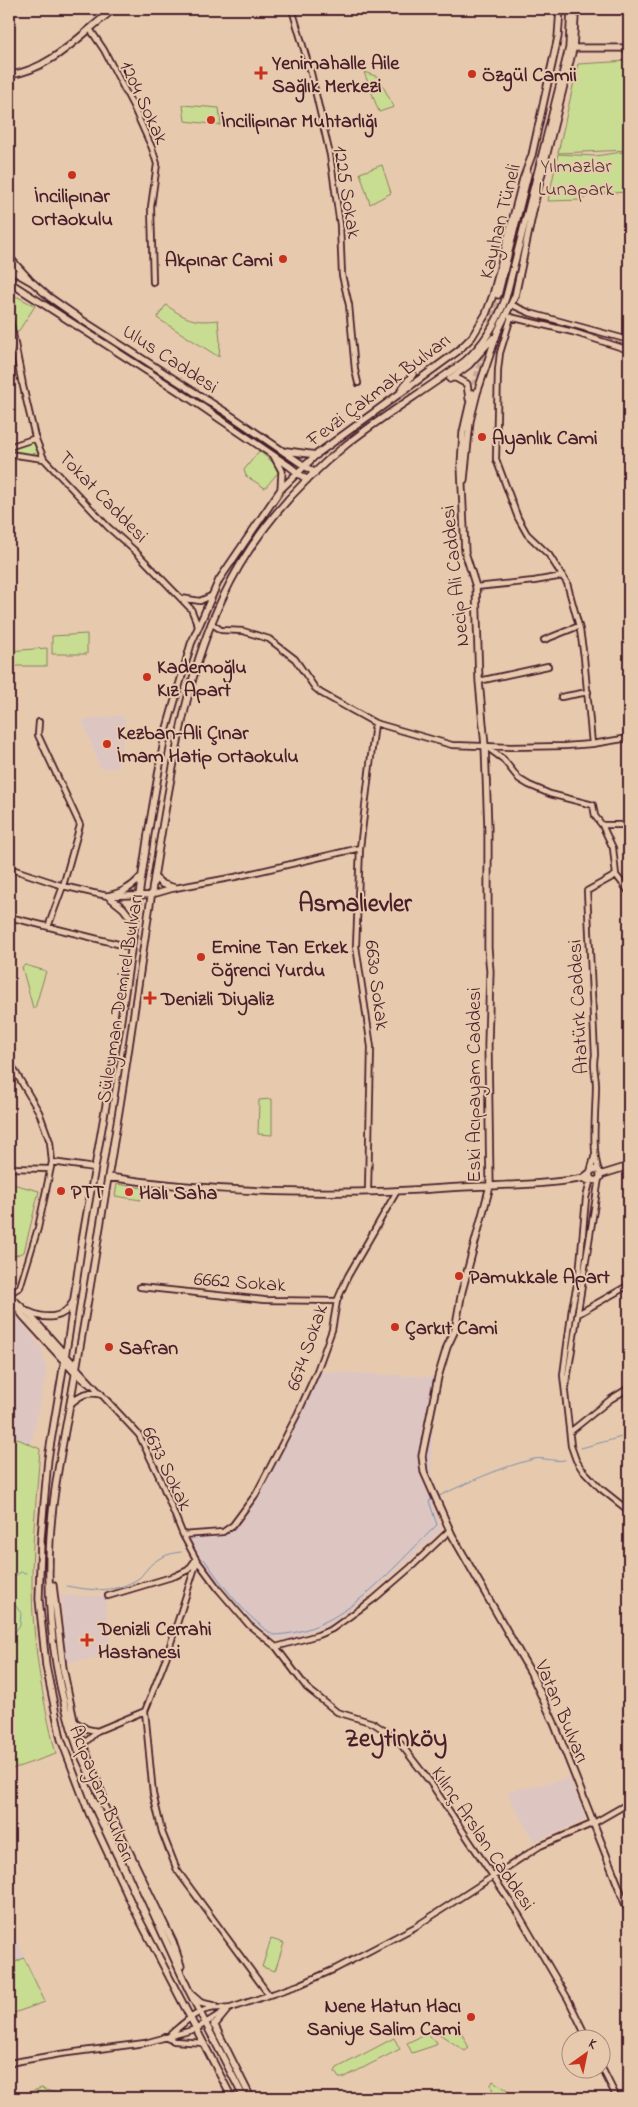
<svg xmlns="http://www.w3.org/2000/svg" width="638" height="2107" viewBox="0 0 638 2107" font-family="'Indie Flower',sans-serif">
<style>
.built{fill:#ddc6c1}
.green{fill:#c8dd92;stroke:#897e5e}
.lines{fill:none;stroke-linecap:round;stroke-linejoin:round}
.stream{stroke:#7a8fa8;stroke-width:1}
.major-tunnel{stroke:#c8a894;stroke-width:5.5;stroke-dasharray:5.5 3;stroke-linecap:butt}
.minor-casing{stroke:#4a1f2b;stroke-width:8}
.major-casing{stroke:#4a1f2b;stroke-width:9}
.minor{stroke:#e7caae;stroke-width:4.5}
.major{stroke:#e7caae;stroke-width:5.5}
.poi-dot{fill:#c8321e;stroke:#e7caae;stroke-width:2}
.labels{text-anchor:middle;stroke-width:4;stroke-linejoin:round;paint-order:stroke}
.poi-label{font-size:20px;font-weight:bold;fill:#4a1f2b;stroke:#e7caae;text-anchor:start}
.street-label{font-size:20px;fill:#4a1f2b;stroke:#e7caae}
.park-label{font-size:20px;fill:#573235;stroke:#e7caae}
.district-label{font-size:25px;font-weight:bold;fill:#4a1f2b;stroke:#e7caae}
</style>
<rect width="100%" height="100%" fill="#e7caae"/>
<filter id="ink" filterUnits="userSpaceOnUse"><feTurbulence type="fractalNoise" baseFrequency=".02" numOctaves="2"/><feDisplacementMap in="SourceGraphic" scale="10" xChannelSelector="R" yChannelSelector="G"/><feConvolveMatrix kernelMatrix="1 2 1 2 8 2 1 2 1" color-interpolation-filters="sRGB"/></filter>
<g filter="url(#ink)">
<path class="built" d="M121,715L126,720L118,768H100L82,720Z
M9,1307L41,1347L47,1370L31,1445L9,1489Z
M317,1371L434,1377L436,1389L432,1414V1502L442,1530L367,1597L331,1624L287,1640L274,1639L252,1623L238,1608L200,1559L185,1533L224,1528L242,1513L257,1495Z
M61,1595L105,1596L112,1655L66,1663Z
M570,1778L586,1820L534,1842L509,1797V1791Z
M9,1923L25,1957L9,1966Z"/>
<path class="green" d="M629,61V150L558,153L578,64Z
M364,72L378,77L394,107L379,112Z
M183,105L219,108L221,125L185,121Z
M629,151V192L590,194L582,200L548,201L558,154L595,156Z
M382,165L391,193L370,204L360,173Z
M10,293L35,306L14,338L9,313Z
M166,305C186,319 194,323 218,320L220,341L219,357L157,318Z
M36,438L44,459L9,454V447Z
M259,451L281,469L265,488L246,476L244,470Z
M87,634V654H52V636Z
M47,648V666H9V651Z
M25,965L46,971L35,1008H33L22,967Z
M272,1099V1135L258,1134L259,1100Z
M9,1183L39,1191L24,1252L9,1258Z
M117,1184L143,1188L141,1200L115,1196Z
M9,1435L40,1449C37,1493 32,1537 32,1582C32,1639 42,1699 56,1754L9,1770Z
M271,1939L284,1943L275,1971L262,1967Z
M24,1958L45,2002L11,2014L9,2009V1959L11,1964Z
M457,2024L469,2048L465,2051L438,2033Z
M426,2034L437,2042L436,2045L412,2053L407,2043Z
M394,2038L400,2049L343,2078H339L335,2072L337,2068Z
M493,2081L520,2098H495L491,2085Z
M42,2088L45,2090L78,2098H9Z"/>
<g class="lines">
<path class="stream" d="M581,1448L629,1435
M439,1496C469,1482 501,1467 534,1459C543,1457 553,1462 565,1460
M204,1559C223,1586 245,1616 273,1635C344,1633 390,1569 437,1525L429,1501L433,1499
M9,1583L11,1578L21,1572L26,1573
M67,1586C91,1591 118,1593 139,1578C142,1576 144,1572 147,1569C155,1559 168,1553 181,1552
M9,1640L20,1625L21,1613L11,1600"/>
<path class="major-tunnel" d="M488,332L498,295
M472,393L484,348"/>
<defs>
<path id="minor" d="M292,9L311,73L330,155L340,225L342,275L349,305L355,370L358,383
M90,29L104,50L133,106L152,148L157,164L151,207L153,282
M512,305L530,313L629,340
M510,317L573,332L629,350
M511,317L500,353L498,370L496,459L518,518L527,534L549,555L567,583L580,630L584,657L592,744
M22,382L35,437L44,459L108,527L135,551L191,609L198,626
M9,447L36,438
M9,454L44,459
M476,587L534,581L563,576
M181,598L200,601L211,596
M211,623L221,630L243,631L269,639L295,659L315,688L321,693L375,723L452,745L511,747L565,746L592,744L629,738
M544,640L579,626
M479,681L548,666
M561,697L588,692
M39,722L38,735L80,825L63,886L48,927
M485,746L503,759L519,779L529,785L550,794L593,805L595,816L602,825L613,848L616,875L629,892
M602,825H629
M9,868L63,886L93,893L108,896L151,895L175,888L235,877L360,848
M9,917L130,947
M9,1061L39,1112L50,1142L52,1162L38,1228L20,1287L9,1294
M595,1154L590,1172L582,1178L590,1182L586,1198L579,1275L572,1308L563,1375L571,1446L576,1460L581,1468L600,1488L629,1511
M52,1162L95,1168
M9,1168L50,1169
M599,1171C591,1152 596,1108 596,1085C596,1072 592,1069 595,1055L587,891L616,875
M368,1191L371,1047L356,946L360,848L375,723
M140,1287L264,1300L337,1301
M578,1314L629,1285
M76,1367L139,1435L158,1474L183,1535L196,1559L219,1590L249,1625L276,1647L318,1635L332,1629L374,1599L411,1567L449,1531
M75,1373L90,1385
M566,1387L599,1178
M570,1432L611,1399L629,1388
M183,1535L223,1532L233,1525L256,1494L298,1413L317,1371L332,1330L337,1301L348,1276L397,1191
M197,1561L166,1658L145,1711L153,1794L162,1832L177,1870L269,1995
M108,1596L175,1576L188,1570L196,1559
M276,1647L307,1688L337,1712L373,1723L396,1738L430,1782L519,1915L568,1999L588,2040
M74,1721L87,1729L97,1731
M82,1746L97,1731L145,1711
M171,2034C189,2018 203,2004 228,2009
M164,2037L174,2041L204,2043
M9,2063L60,2054L145,2043L196,2029L228,2009L299,1985L335,1969L415,1927L540,1846L594,1823L629,1803
M600,2064L617,2098"/>
<path id="major" d="M574,20L576,9
M571,48H629
M9,75C51,70 82,33 114,9
M9,257L29,279
M9,269L32,282L49,297L82,320L227,413L315,473
M9,282L192,400L289,466L307,480
M498,295L528,174
M9,316L22,382
M452,378H456L467,384L469,399
M450,379L469,365L493,338
M401,390L413,374
M472,393L463,432L461,465L465,552L476,587L479,681L485,746L488,829V948L490,971L488,1045L490,1186L462,1291L455,1330L447,1347L438,1377L422,1456L424,1472L452,1535L531,1673L554,1723L629,1913
M287,451L317,455
M275,458L282,471L281,489
M464,480L470,421L477,393L498,331L515,296L536,197L573,49L575,17
M154,877L162,884L175,888
M108,896C122,893 131,888 141,877
M108,896L123,908L134,922
M589.5 1175a5.5 5.5 0 1 1 11 0a5.5 5.5 0 1 1-11 0Z
M600,1175L629,1166
M108,1177C215,1193 338,1196 446,1188C494,1185 543,1186 590,1177
M9,1296L23,1316L75,1373
M15,1301L26,1311L76,1367
M29,1312C46,1320 64,1319 73,1302
M70,1404C80,1395 87,1391 101,1394
M53,1585L63,1668L74,1721L103,1796
M113,1818L173,1942L181,1966
M192,1995L201,2003L214,2006
M214,2024L251,2098
M214,2026L228,2009
M232,2098L135,1911L89,1813L61,1739L46,1666L39,1599L41,1538L48,1459L69,1333L83,1235L120,1026L148,834L165,735L191,644L219,580L281,489L317,454L458,351L472,337L486,314L493,295L523,179L532,155L558,37L560,9
M244,2098L189,1991L78,1749C54,1682 46,1610 50,1539C53,1486 65,1434 74,1381C90,1291 104,1201 119,1111C135,1013 147,914 164,817C177,743 190,665 223,597C251,537 296,485 347,444C385,414 426,390 465,361C484,344 498,320 506,297L569,48L571,9"/>
</defs>
<use href="#minor" class="minor-casing"/>
<use href="#major" class="major-casing"/>
<use href="#minor" class="minor"/>
<use href="#major" class="major"/>
</g>
</g>
<g class="poi-dot">
<path d="M258.5 65.5h5v5h5v5h-5v5h-5v-5h-5v-5h5z"/>
<circle cx="472" cy="74" r="5"/>
<circle cx="211" cy="120" r="5"/>
<circle cx="72" cy="175" r="5"/>
<circle cx="283" cy="259" r="5"/>
<circle cx="482" cy="437" r="5"/>
<circle cx="147" cy="677" r="5"/>
<circle cx="107" cy="744" r="5"/>
<circle cx="201" cy="957" r="5"/>
<path d="M147.5 990.5h5v5h5v5h-5v5h-5v-5h-5v-5h5z"/>
<circle cx="61" cy="1191" r="5"/>
<circle cx="129" cy="1192" r="5"/>
<circle cx="459" cy="1276" r="5"/>
<circle cx="395" cy="1327" r="5"/>
<circle cx="109" cy="1347" r="5"/>
<path d="M84.5 1632.5h5v5h5v5h-5v5h-5v-5h-5v-5h5z"/>
<circle cx="471" cy="2017" r="5"/>
</g>
<g class="labels">
<g class="poi-label">
<text x="272" y="69">Yenimahalle Aile<tspan x="272" dy="23">Sağlık Merkezi</tspan></text>
<text x="482" y="81">Özgül Camii</text>
<text x="221" y="127">İncilipınar Muhtarlığı</text>
<text x="72" y="202" text-anchor="middle">İncilipınar<tspan x="72" dy="23">Ortaokulu</tspan></text>
<text x="273" y="266" text-anchor="end">Akpınar Cami</text>
<text x="492" y="444">Ayanlık Cami</text>
<text x="157" y="673">Kademoğlu<tspan x="157" dy="23">Kız Apart</tspan></text>
<text x="117" y="739">Kezban-Ali Çınar<tspan x="117" dy="23">İmam Hatip Ortaokulu</tspan></text>
<text x="211" y="953">Emine Tan Erkek<tspan x="211" dy="23">Öğrenci Yurdu</tspan></text>
<text x="161" y="1005">Denizli Diyaliz</text>
<text x="71" y="1198">PTT</text>
<text x="139" y="1199">Halı Saha</text>
<text x="469" y="1283">Pamukkale Apart</text>
<text x="405" y="1334">Çarkıt Cami</text>
<text x="119" y="1354">Safran</text>
<text x="98" y="1635">Denizli Cerrahi<tspan x="98" dy="23">Hastanesi</tspan></text>
<text x="461" y="2012" text-anchor="end">Nene Hatun Hacı<tspan x="461" dy="23">Saniye Salim Cami</tspan></text>
</g>
<g class="street-label">
<text transform="translate(145 102) rotate(65)" y="7">1204 Sokak</text>
<text transform="translate(348 192) rotate(81)" y="7">1225 Sokak</text>
<text transform="translate(499 221) rotate(-76)" y="7">Kayıhan Tüneli</text>
<text transform="translate(171 358) rotate(33)" y="7">Ulus Caddesi</text>
<text transform="translate(378 389) rotate(-37)" y="7">Fevzi Çakmak Bulvarı</text>
<text transform="translate(104 496) rotate(46)" y="7">Tokat Caddesi</text>
<text transform="translate(454 576) rotate(-96)" y="7">Necip Ali Caddesi</text>
<text transform="translate(378 985) rotate(83)" y="7">6630 Sokak</text>
<text transform="translate(119 998) rotate(-81)" y="7">Süleyman Demirel Bulvarı</text>
<text transform="translate(577 1007) rotate(-93)" y="7">Atatürk Caddesi</text>
<text transform="translate(473 1085) rotate(-90)" y="7">Eski Acıpayam Caddesi</text>
<text transform="translate(240 1281) rotate(4)" y="7">6662 Sokak</text>
<text transform="translate(306 1347) rotate(-71)" y="7">6674 Sokak</text>
<text transform="translate(168 1468) rotate(64)" y="7">6673 Sokak</text>
<text transform="translate(563 1711) rotate(67)" y="7">Vatan Bulvarı</text>
<text transform="translate(103 1793) rotate(68)" y="7">Acıpayam Bulvarı</text>
<text transform="translate(484 1838) rotate(56)" y="7">Kılınç Arslan Caddesi</text>
</g>
<g class="park-label">
<text x="576" y="172">Yılmazlar<tspan x="576" dy="23">Lunapark</tspan></text>
</g>
<g class="district-label">
<text x="355" y="911">Asmalıevler</text>
<text x="396" y="1746">Zeytinköy</text>
</g>
</g>
<rect width="638" height="2107" fill="none" stroke="#e7caae" stroke-width="30"/>
<rect x="15" y="15" width="608" height="2077" fill="none" stroke="#4a1f2b" stroke-width="2" filter="url(#ink)"/>
<g transform="translate(586 2054) rotate(33)"><circle r="24" fill="#e7caae" stroke="#a8867a"/>
<path d="M0-4L9 19L0 12L-9 19Z" fill="#c8321e"/>
<text y="-8" font-size="14" font-weight="bold" text-anchor="middle" fill="#4a1f2b">K</text>
</g>
</svg>
